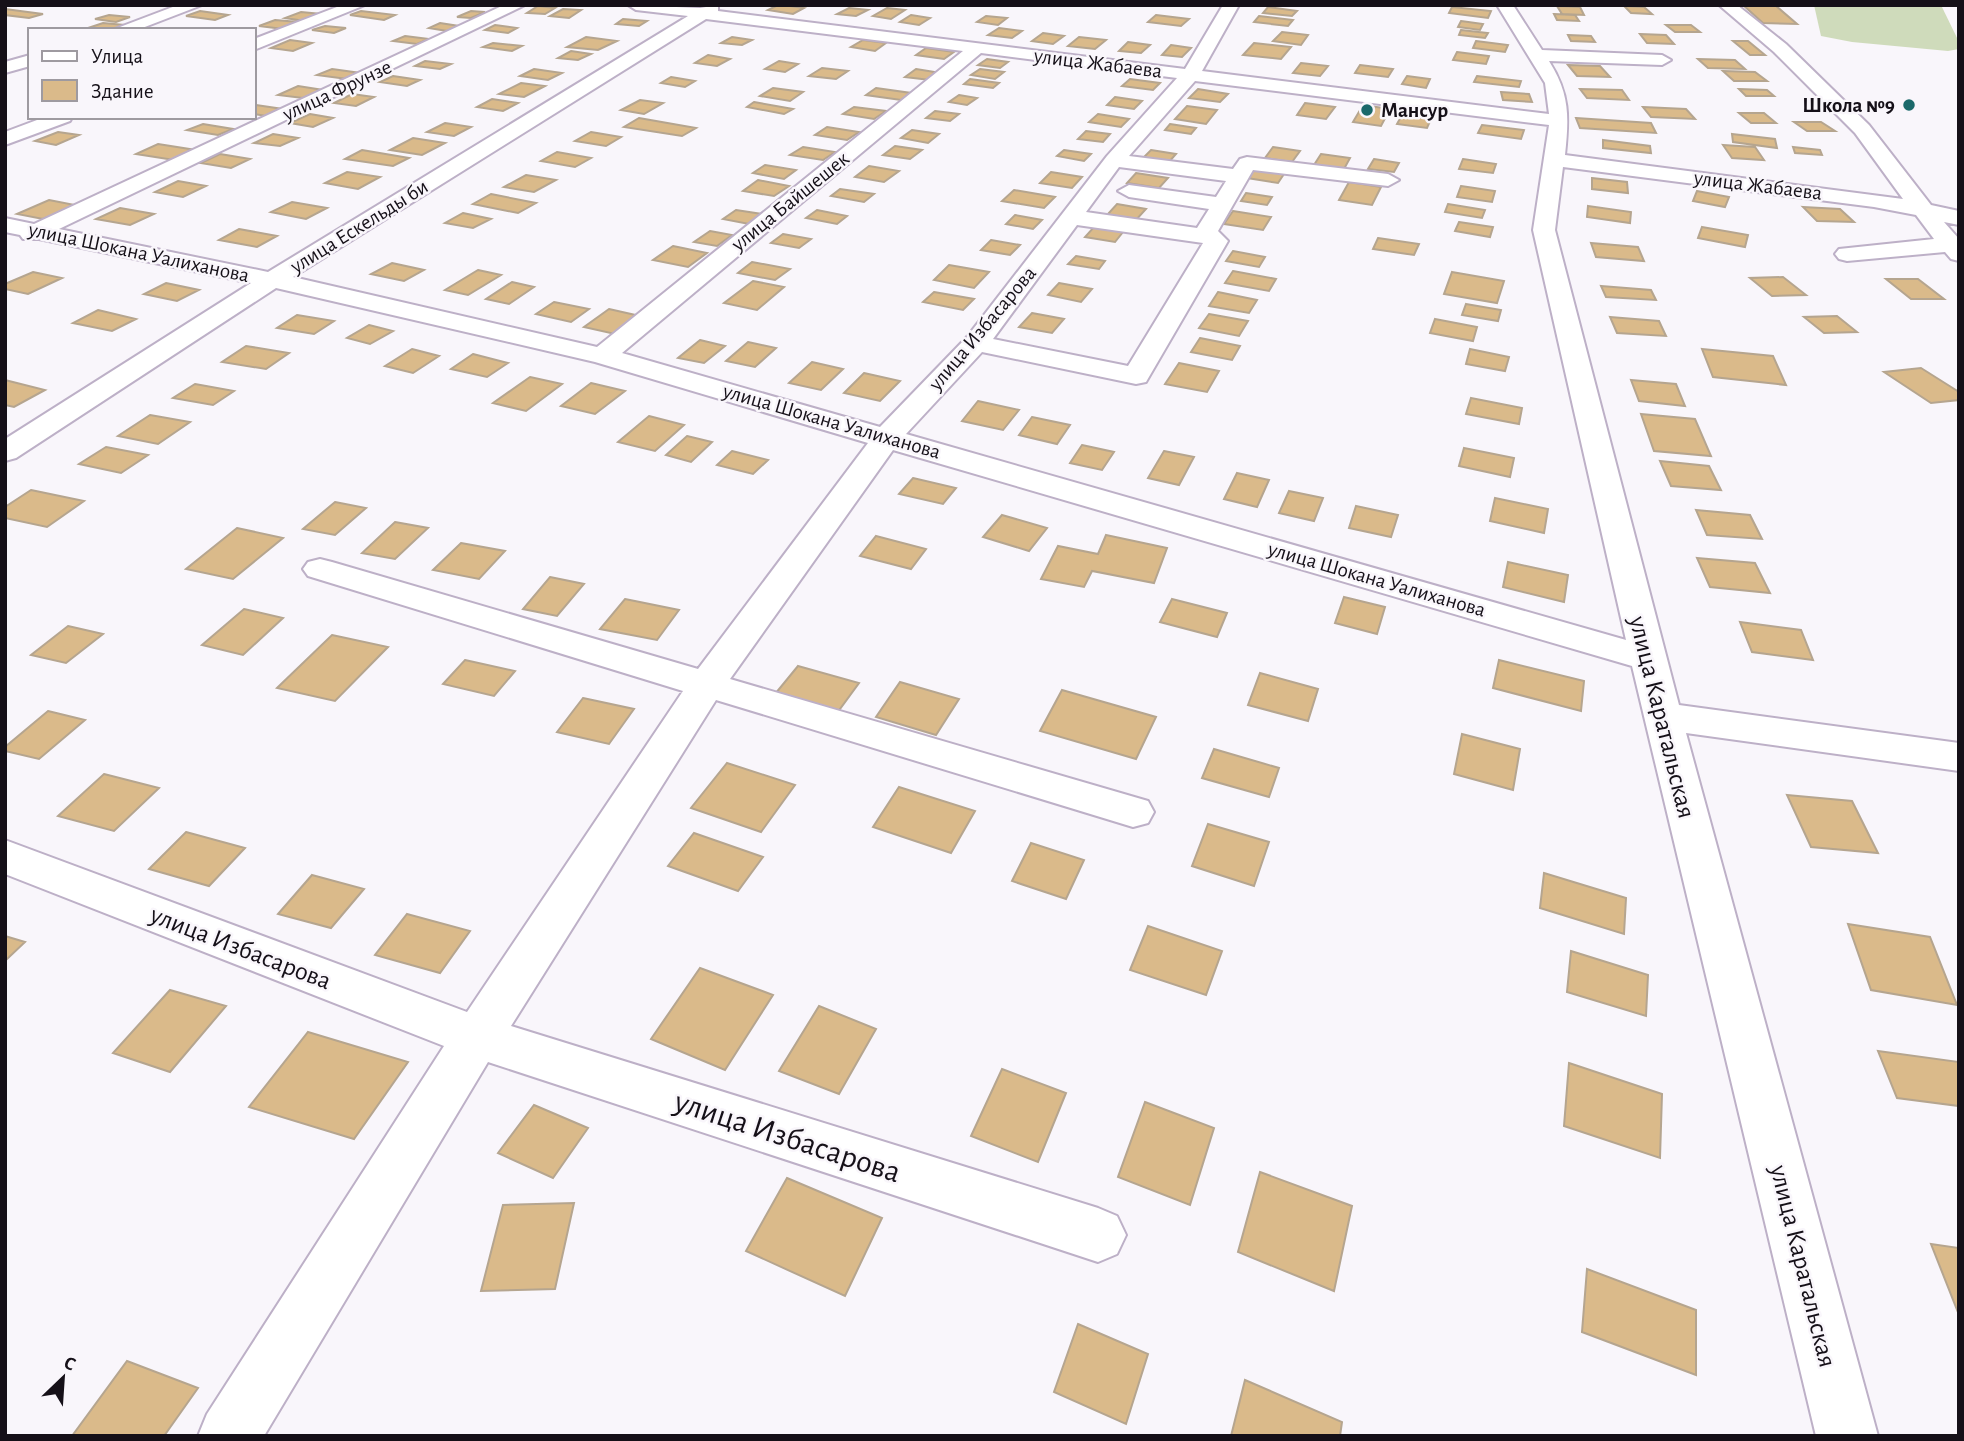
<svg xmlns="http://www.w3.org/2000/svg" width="1964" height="1441" viewBox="0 0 1964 1441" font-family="'Alegreya Sans',sans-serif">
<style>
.green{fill:#cfdbbb}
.building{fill:#daba8a;stroke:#b5a58f;stroke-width:2}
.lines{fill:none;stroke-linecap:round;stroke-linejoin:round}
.minor-casing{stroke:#bdb0c7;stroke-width:4}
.minor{fill:#fff;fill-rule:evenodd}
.poi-dot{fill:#1b696a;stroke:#f9f6fb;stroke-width:2.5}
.labels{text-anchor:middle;stroke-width:5;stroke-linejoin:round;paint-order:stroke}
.far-street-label{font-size:21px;fill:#151018;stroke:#f9f6fb}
.far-poi-label{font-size:21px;font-weight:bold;fill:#151018;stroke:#f9f6fb;text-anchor:end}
.street-label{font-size:26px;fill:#151018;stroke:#f9f6fb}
.near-street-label{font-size:32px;fill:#151018;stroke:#f9f6fb}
</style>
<rect width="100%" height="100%" fill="#f9f6fb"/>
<path class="green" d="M1814,5H1941L1959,42V49L1948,51L1852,42L1821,36Z"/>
<path class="building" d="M778,5H783L804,8L793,14L768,10Z
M1743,5H1775L1797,24L1763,23Z
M538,6L555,8L545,14L527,13Z
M1557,6L1580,7L1584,15L1562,14Z
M1624,6L1644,7L1652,14L1631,13Z
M1268,7L1297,11L1292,16L1263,13Z
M1452,7L1491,11L1488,18L1449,13Z
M849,8L868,10L856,16L837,14Z
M887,8L905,10L891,19L873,16Z
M5,9L43,14L29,18L5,15Z
M563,9L581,10L569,18L550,16Z
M200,11L228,15L215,20L186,16Z
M361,11L395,15L384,20L350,15Z
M471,11L485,12L471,18L457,17Z
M301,12L322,14L305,21L285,18Z
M1554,14L1575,15L1579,21L1557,20Z
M109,15L130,17L116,22L95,19Z
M911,15L930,18L919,25L900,22Z
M1156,15L1189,19L1181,26L1148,22Z
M986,16L1007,18L998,25L977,22Z
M1259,16L1293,20L1288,26L1254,22Z
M623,19L647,21L639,26L616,24Z
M275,20L299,22L283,29L259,26Z
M1461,21L1483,24L1480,30L1458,27Z
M103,23L125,25L112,30L85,29Z
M440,23L459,26L447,31L429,28Z
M495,25L517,28L508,33L485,30Z
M1666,25H1691L1700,32H1675Z
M325,26L346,28L334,33L312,30Z
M999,28L1022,31L1012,38L988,35Z
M1461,30L1488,33L1485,38L1459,35Z
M1282,32L1308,35L1301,45L1273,41Z
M1043,33L1064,36L1053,44L1032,41Z
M1640,34L1666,35L1674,44L1647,43Z
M1568,35L1591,36L1595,42L1571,41Z
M405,36L429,39L417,44L393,41Z
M586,37L617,41L598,50L567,47Z
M732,37L752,40L742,45L721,43Z
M1079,37L1106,40L1095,49L1068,46Z
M290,40L312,43L293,51L271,48Z
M863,40L886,43L875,51L851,47Z
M1476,41L1508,45L1505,52L1473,48Z
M1733,41H1748L1765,55H1750Z
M1128,42L1150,45L1141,53L1119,51Z
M493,43L522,46L512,51L483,47Z
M1254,43L1291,47L1281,59L1243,55Z
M1171,45L1191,48L1182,57L1162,55Z
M926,48L954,52L944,59L916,55Z
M571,51L591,54L578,60L558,58Z
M1457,52L1489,56L1486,64L1453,60Z
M708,55L730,59L717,66L695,63Z
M987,59L1008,62L1000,68L978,65Z
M1698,59L1735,60L1745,69L1708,68Z
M425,61L451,64L440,69L415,66Z
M779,61L798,64L785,72L765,69Z
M1301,63L1328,66L1320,76L1293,73Z
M1360,65L1393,69L1388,77L1355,73Z
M1568,65L1600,66L1610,77L1577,76Z
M822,68L848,71L836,79L809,76Z
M332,69L361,73L347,79L317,75Z
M534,69L562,73L548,80L520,76Z
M916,69L941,73L930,80L905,77Z
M980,69L1004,72L995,79L971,75Z
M1723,71L1755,72L1767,81H1734Z
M393,76L420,80L407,86L380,82Z
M1407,76L1430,79L1426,88L1402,84Z
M1477,76L1521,81L1519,87L1474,82Z
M671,77L695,81L685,87L661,83Z
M970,79L999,83L993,88L964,84Z
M1130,79L1160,83L1153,90L1122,86Z
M521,83L545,86L524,97L499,94Z
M298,86L323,90L303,98L278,95Z
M773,88L803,92L790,101L760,96Z
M876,88L911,93L901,100L866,95Z
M1198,89L1228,94L1220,102L1189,98Z
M1580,89L1622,90L1629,100L1587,98Z
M1739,89L1767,90L1774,96H1746Z
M1501,92L1529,94L1532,102L1503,100Z
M352,94L374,97L356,106L334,103Z
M959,95L977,98L967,105L949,102Z
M1115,97L1142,101L1134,109L1107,105Z
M492,99L518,103L503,111L477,107Z
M640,100L663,103L644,114L621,110Z
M754,102L793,109L784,114L747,107Z
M1305,103L1335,107L1326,119L1297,115Z
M256,105L283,109L266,116L254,114Z
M1363,105L1390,109L1381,126L1353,122Z
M1187,106L1217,110L1206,124L1175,119Z
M854,107L886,111L874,119L843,114Z
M1643,107L1686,109L1695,119L1651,117Z
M935,111L959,114L950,121L926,118Z
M1739,113H1764L1776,123H1751Z
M310,114L333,118L313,127L290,123Z
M1098,114L1129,119L1121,127L1089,122Z
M1402,115L1431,119L1427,128L1397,124Z
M639,118L696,128L682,136L624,127Z
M1576,118L1651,123L1656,133L1580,128Z
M1794,122H1821L1835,131H1807Z
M445,123L471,127L454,136L427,132Z
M203,124L233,129L218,135L187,130Z
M1170,124L1196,128L1191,134L1165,130Z
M1482,125L1524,130L1521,139L1478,133Z
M827,127L859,132L847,140L815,135Z
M912,130L939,134L928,143L901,138Z
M1086,131L1110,134L1103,142L1078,139Z
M58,132L79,135L56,145L35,141Z
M591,132L621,137L606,146L575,141Z
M273,134L298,138L280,146L254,143Z
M1732,134L1775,139L1777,148L1733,142Z
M413,138L445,143L422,155L390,150Z
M1603,140L1650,146L1651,153L1603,148Z
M158,144L196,150L174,160L136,154Z
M1723,145L1755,147L1764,160L1732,158Z
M895,146L922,150L910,159L883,155Z
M803,147L835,152L823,160L790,155Z
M1273,147L1300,151L1292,162L1265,158Z
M1793,147L1820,150L1822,155L1795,153Z
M362,150L409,158L393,166L345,159Z
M1064,150L1091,154L1084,161L1057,156Z
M1151,150L1176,154L1169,162L1143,158Z
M557,152L591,158L575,167L541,161Z
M220,154L250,159L231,168L201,163Z
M1321,154L1350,158L1344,169L1314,165Z
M1374,159L1399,163L1394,172L1368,169Z
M1463,159L1496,164L1493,173L1459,169Z
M765,165L796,170L784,179L753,173Z
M869,166L899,171L884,182L855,177Z
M1254,169L1284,174L1278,183L1247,178Z
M347,172L380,177L358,189L325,183Z
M1051,172L1082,177L1072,188L1040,183Z
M1136,173L1168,178L1159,188L1127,183Z
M526,175L556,180L534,192L504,187Z
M1592,178L1627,182L1628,193L1592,189Z
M758,180L789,186L774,196L743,191Z
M178,181L206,186L183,197L155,192Z
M1349,182L1381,187L1372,205L1339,200Z
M1461,186L1495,191L1492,202L1457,197Z
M840,189L874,194L864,202L831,196Z
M1014,190L1055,197L1044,208L1002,201Z
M1697,191L1729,197L1725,207L1693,201Z
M1246,193L1272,197L1267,205L1241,201Z
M491,194L536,203L518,213L473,204Z
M49,200L75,205L43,219L17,214Z
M292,202L327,208L306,219L271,212Z
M1117,204L1146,209L1136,220L1107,215Z
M1448,204L1485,210L1482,218L1445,212Z
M1588,206L1631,212L1630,223L1587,217Z
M1803,207L1840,209L1854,222L1817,221Z
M120,208L154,214L130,225L96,219Z
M736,210L762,214L749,224L723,219Z
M817,210L847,216L837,224L806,218Z
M1233,211L1271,217L1263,230L1224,224Z
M463,213L491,219L473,228L445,223Z
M1015,215L1042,220L1033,229L1006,224Z
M1459,222L1493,227L1490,237L1455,231Z
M1094,227L1123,232L1115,242L1085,237Z
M1702,227L1748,235L1745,247L1698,238Z
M239,229L277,236L257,247L219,240Z
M710,231L732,235L717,246L694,242Z
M783,234L811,239L799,248L771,243Z
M1378,238L1419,244L1414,255L1373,249Z
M991,240L1020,245L1010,255L981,250Z
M1591,243L1638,247L1644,261L1596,257Z
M673,246L707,253L688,267L653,260Z
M1233,251L1265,257L1259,267L1226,261Z
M1076,256L1105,261L1099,269L1068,264Z
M752,262L790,269L775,280L738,273Z
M392,263L424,270L404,281L371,274Z
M949,265L989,272L974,288L934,280Z
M478,270L501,275L468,295L445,290Z
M1233,271L1276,279L1269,291L1225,283Z
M33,272L62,278L28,294L5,289V284Z
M1452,272L1504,281L1497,303L1444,294Z
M1783,277L1806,295L1772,296L1750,278Z
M1886,279H1918L1944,299H1911Z
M753,281L784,287L757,310L724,303Z
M512,282L534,287L509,304L486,299Z
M166,283L199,290L177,301L144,294Z
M1059,283L1092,289L1081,302L1048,295Z
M1601,286L1651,290L1656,300L1606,297Z
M934,292L974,299L963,310L923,302Z
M1218,292L1257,300L1249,313L1209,306Z
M554,302L589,309L571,322L536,314Z
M1466,304L1501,310L1498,321L1462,315Z
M609,309L640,316L615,334L584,327Z
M98,310L136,319L112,331L73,323Z
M1032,313L1064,319L1052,333L1019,327Z
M1209,314L1248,321L1239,336L1199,328Z
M297,315L334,321L314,334L277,328Z
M1837,316L1857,332L1824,333L1804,317Z
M1610,317L1659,321L1666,336L1617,333Z
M1435,319L1477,327L1473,341L1430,333Z
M369,325L393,331L370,344L347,338Z
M1200,338L1240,346L1232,360L1191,352Z
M700,340L725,346L704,363L678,358Z
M748,342L776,348L755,367L726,361Z
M246,346L289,353L266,369L222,362Z
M412,349L439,356L413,373L385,366Z
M1470,349L1509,357L1505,371L1466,364Z
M1702,349L1773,356L1786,385L1713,377Z
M473,354L508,363L487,377L451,369Z
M812,362L843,369L821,390L789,383Z
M1179,363L1219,371L1207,392L1165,384Z
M1921,368L1959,392V400L1931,403L1884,372Z
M864,373L900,381L880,401L844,393Z
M530,377L562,384L526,411L493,403Z
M5,380L45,390L14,407L5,405Z
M1631,380L1676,384L1685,406L1639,401Z
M591,383L625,391L595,414L561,406Z
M195,384L234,391L213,405L173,398Z
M1471,398L1522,408L1519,424L1466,414Z
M978,401L1019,410L1003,430L962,421Z
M1641,414L1695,419L1711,456L1654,451Z
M150,415L190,422L158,444L118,436Z
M649,416L684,425L655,451L618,442Z
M1032,417L1070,425L1057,444L1019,435Z
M687,436L712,442L691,462L666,455Z
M1082,445L1114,452L1102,470L1070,463Z
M106,447L148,455L121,473L79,464Z
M1464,448L1514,458L1510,477L1459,466Z
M732,451L768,460L753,474L717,465Z
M1164,451L1194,457L1179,485L1148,478Z
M1660,461L1709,466L1721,490L1671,486Z
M1237,473L1269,480L1257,507L1224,499Z
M913,478L956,488L943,504L899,494Z
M31,490L84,501L47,527L5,518V507Z
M1289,491L1323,498L1314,521L1279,513Z
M1495,498L1548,509L1544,533L1490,521Z
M335,502L366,508L335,535L303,529Z
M1356,506L1398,515L1391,537L1349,528Z
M1696,510L1750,515L1762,539L1707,535Z
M1002,515L1047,528L1029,551L983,537Z
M395,522L428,528L395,559L362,553Z
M237,528L283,538L233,579L186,569Z
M1106,535L1167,548L1154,583L1092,571L1084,587L1041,579L1058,546L1098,554Z
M876,536L926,549L911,569L860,556Z
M461,543L505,551L479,579L433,570Z
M1697,558L1755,563L1770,593L1710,587Z
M1508,562L1568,575L1564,602L1503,587Z
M550,577L584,584L557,616L523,609Z
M1344,597L1385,607L1377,634L1335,623Z
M625,599L679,610L657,640L600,629Z
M1172,599L1227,613L1217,637L1160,622Z
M244,609L283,618L243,655L202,645Z
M1740,622L1801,630L1813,660L1752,652Z
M68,626L103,634L66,663L31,655Z
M332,635L388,647L335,701L277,688Z
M465,660L515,671L494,696L443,684Z
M1499,660L1584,681L1581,711L1493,688Z
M798,666L859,683L837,713L775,694Z
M1260,673L1318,689L1308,721L1248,705Z
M900,682L959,699L936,735L876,717Z
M1062,690L1156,717L1136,759L1040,731Z
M583,698L634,709L609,744L557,732Z
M48,711L85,720L39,759L5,751V747Z
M1462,734L1520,749L1513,790L1454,774Z
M1214,749L1279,768L1269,797L1202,778Z
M727,763L795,785L761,832L691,808Z
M104,774L159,788L114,831L58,816Z
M899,787L975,811L951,853L873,827Z
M1787,795L1852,801L1878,853L1811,847Z
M1208,824L1269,842L1254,886L1192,866Z
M186,832L245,848L209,886L149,869Z
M694,833L763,857L738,891L668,866Z
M1031,843L1084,860L1066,899L1012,881Z
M1544,873L1626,898L1624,934L1540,908Z
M312,875L364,889L331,928L278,914Z
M407,914L470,931L440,973L375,955Z
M1848,924L1930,937L1957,1005L1871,990Z
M1148,926L1222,951L1206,995L1130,970Z
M5,936L25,942L5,961Z
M1571,951L1648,975L1646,1016L1567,992Z
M700,968L773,995L725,1070L651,1039Z
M170,990L226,1006L170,1072L113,1053Z
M819,1006L876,1029L839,1094L779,1071Z
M308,1032L408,1062L354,1139L249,1107Z
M1878,1051L1959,1062V1106L1897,1098Z
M1569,1063L1662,1094L1660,1158L1564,1126Z
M1002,1069L1066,1093L1038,1162L971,1136Z
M1145,1102L1214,1128L1190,1205L1118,1177Z
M534,1105L588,1128L553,1178L498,1153Z
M1260,1172L1352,1206L1334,1291L1238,1252Z
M787,1178L882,1218L845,1296L746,1251Z
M574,1203L555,1289L481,1291L503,1205Z
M1931,1244L1959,1248V1315Z
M1587,1269L1696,1310V1375L1582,1332Z
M1078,1324L1148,1354L1126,1424L1054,1392Z
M127,1361L198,1388L164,1436H72Z
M1245,1380L1342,1422L1340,1436H1231Z"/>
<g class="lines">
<defs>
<path id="minor" d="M178,5H202L137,30H112Z
M342,5H365L254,50V39Z
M504,5H525L59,229L268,272L688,16L636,10L628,5L700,8L718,5V11L1185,69L1223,5H1239L1202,71L1549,114L1545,83L1497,5H1513L1542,50L1662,55L1671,60L1662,65L1549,61C1570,94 1569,117 1565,155L1903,199L1855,133L1774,52L1719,5H1737L1786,44L1869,125L1931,205L1959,211V225L1944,222L1959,239V261L1951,259L1945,252L1847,261L1839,259L1835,254L1839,249L1934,239L1916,215L1874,207L1563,167L1555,230L1679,705L1959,743V771L1686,733L1878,1436H1816L1632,666L893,450L730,679L1148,801L1154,812L1148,823L1133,827L716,700L511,1026L1098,1208L1117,1216L1126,1235L1117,1254L1098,1262L488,1062L264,1436H198L207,1414L444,1046L5,874V840L467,1012L683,691L308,576L303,569L308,562L320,559L332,562L698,669L868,443L595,362L276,288L16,458L5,461V439L251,283L39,239H23L20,235L5,232V218L34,224ZM706,19L963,51L597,347L293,277ZM981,53L1177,78L1107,156L967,337L880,427L622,353ZM1195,81L1549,125L1533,230L1626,640L906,434L982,352L1136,384L1146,382L1228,241L1218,231L1253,170L1388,186L1399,180L1388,174L1247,157L1240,159L1233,169L1129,156ZM1119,167L1226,181L1216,197L1129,185L1118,191L1129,197L1209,209L1197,228L1086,212ZM1077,225L1203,243L1128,366L993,339Z
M30,55V66L5,73V62Z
M45,117H72L70,121L5,145V132Z"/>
</defs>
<use href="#minor" class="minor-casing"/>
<use href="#minor" class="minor"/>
</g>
<g class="poi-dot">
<circle cx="1909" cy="105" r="7"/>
<circle cx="1367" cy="110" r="7"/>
</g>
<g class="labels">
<g class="far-street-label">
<text transform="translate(1098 63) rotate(7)" y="7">улица Жабаева</text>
<text transform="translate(337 90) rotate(-25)" y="7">улица Фрунзе</text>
<text transform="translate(1758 185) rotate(7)" y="7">улица Жабаева</text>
<text transform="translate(790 201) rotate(-39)" y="7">улица Байшешек</text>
<text transform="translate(359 226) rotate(-32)" y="7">улица Ескельды би</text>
<text transform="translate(139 252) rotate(12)" y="7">улица Шокана Уалиханова</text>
<text transform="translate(982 328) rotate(-50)" y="7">улица Избасарова</text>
<text transform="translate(832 421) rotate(16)" y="7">улица Шокана Уалиханова</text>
<text transform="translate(1377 579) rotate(16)" y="7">улица Шокана Уалиханова</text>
</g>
<g class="far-poi-label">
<text x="1895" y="112">Школа №9</text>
<text x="1381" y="117" text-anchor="start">Мансур</text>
</g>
<g class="street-label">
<text transform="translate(1663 717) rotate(76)" y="9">улица Каратальская</text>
<text transform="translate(241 947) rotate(21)" y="9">улица Избасарова</text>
<text transform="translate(1804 1266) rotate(76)" y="9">улица Каратальская</text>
</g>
<g class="near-street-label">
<text transform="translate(788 1136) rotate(18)" y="11">улица Избасарова</text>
</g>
</g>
<rect width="1964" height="1441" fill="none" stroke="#151018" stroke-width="14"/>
<rect x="28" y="28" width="228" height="91" fill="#f9f6fb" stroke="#9e9aa0" stroke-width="2"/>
<rect x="42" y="51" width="35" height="10" fill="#ffffff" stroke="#9e9aa0" stroke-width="2"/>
<text x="91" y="63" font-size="21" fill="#151018">Улица</text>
<rect x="42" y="80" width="35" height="21" fill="#daba8a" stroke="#9e9aa0" stroke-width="2"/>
<text x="91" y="98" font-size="21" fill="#151018">Здание</text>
<g transform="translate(63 1378) rotate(25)" stroke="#f9f6fb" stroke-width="5" paint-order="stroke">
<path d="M0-5L12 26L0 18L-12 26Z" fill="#151018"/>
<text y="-10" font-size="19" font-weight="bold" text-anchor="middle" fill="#151018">С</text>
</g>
</svg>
